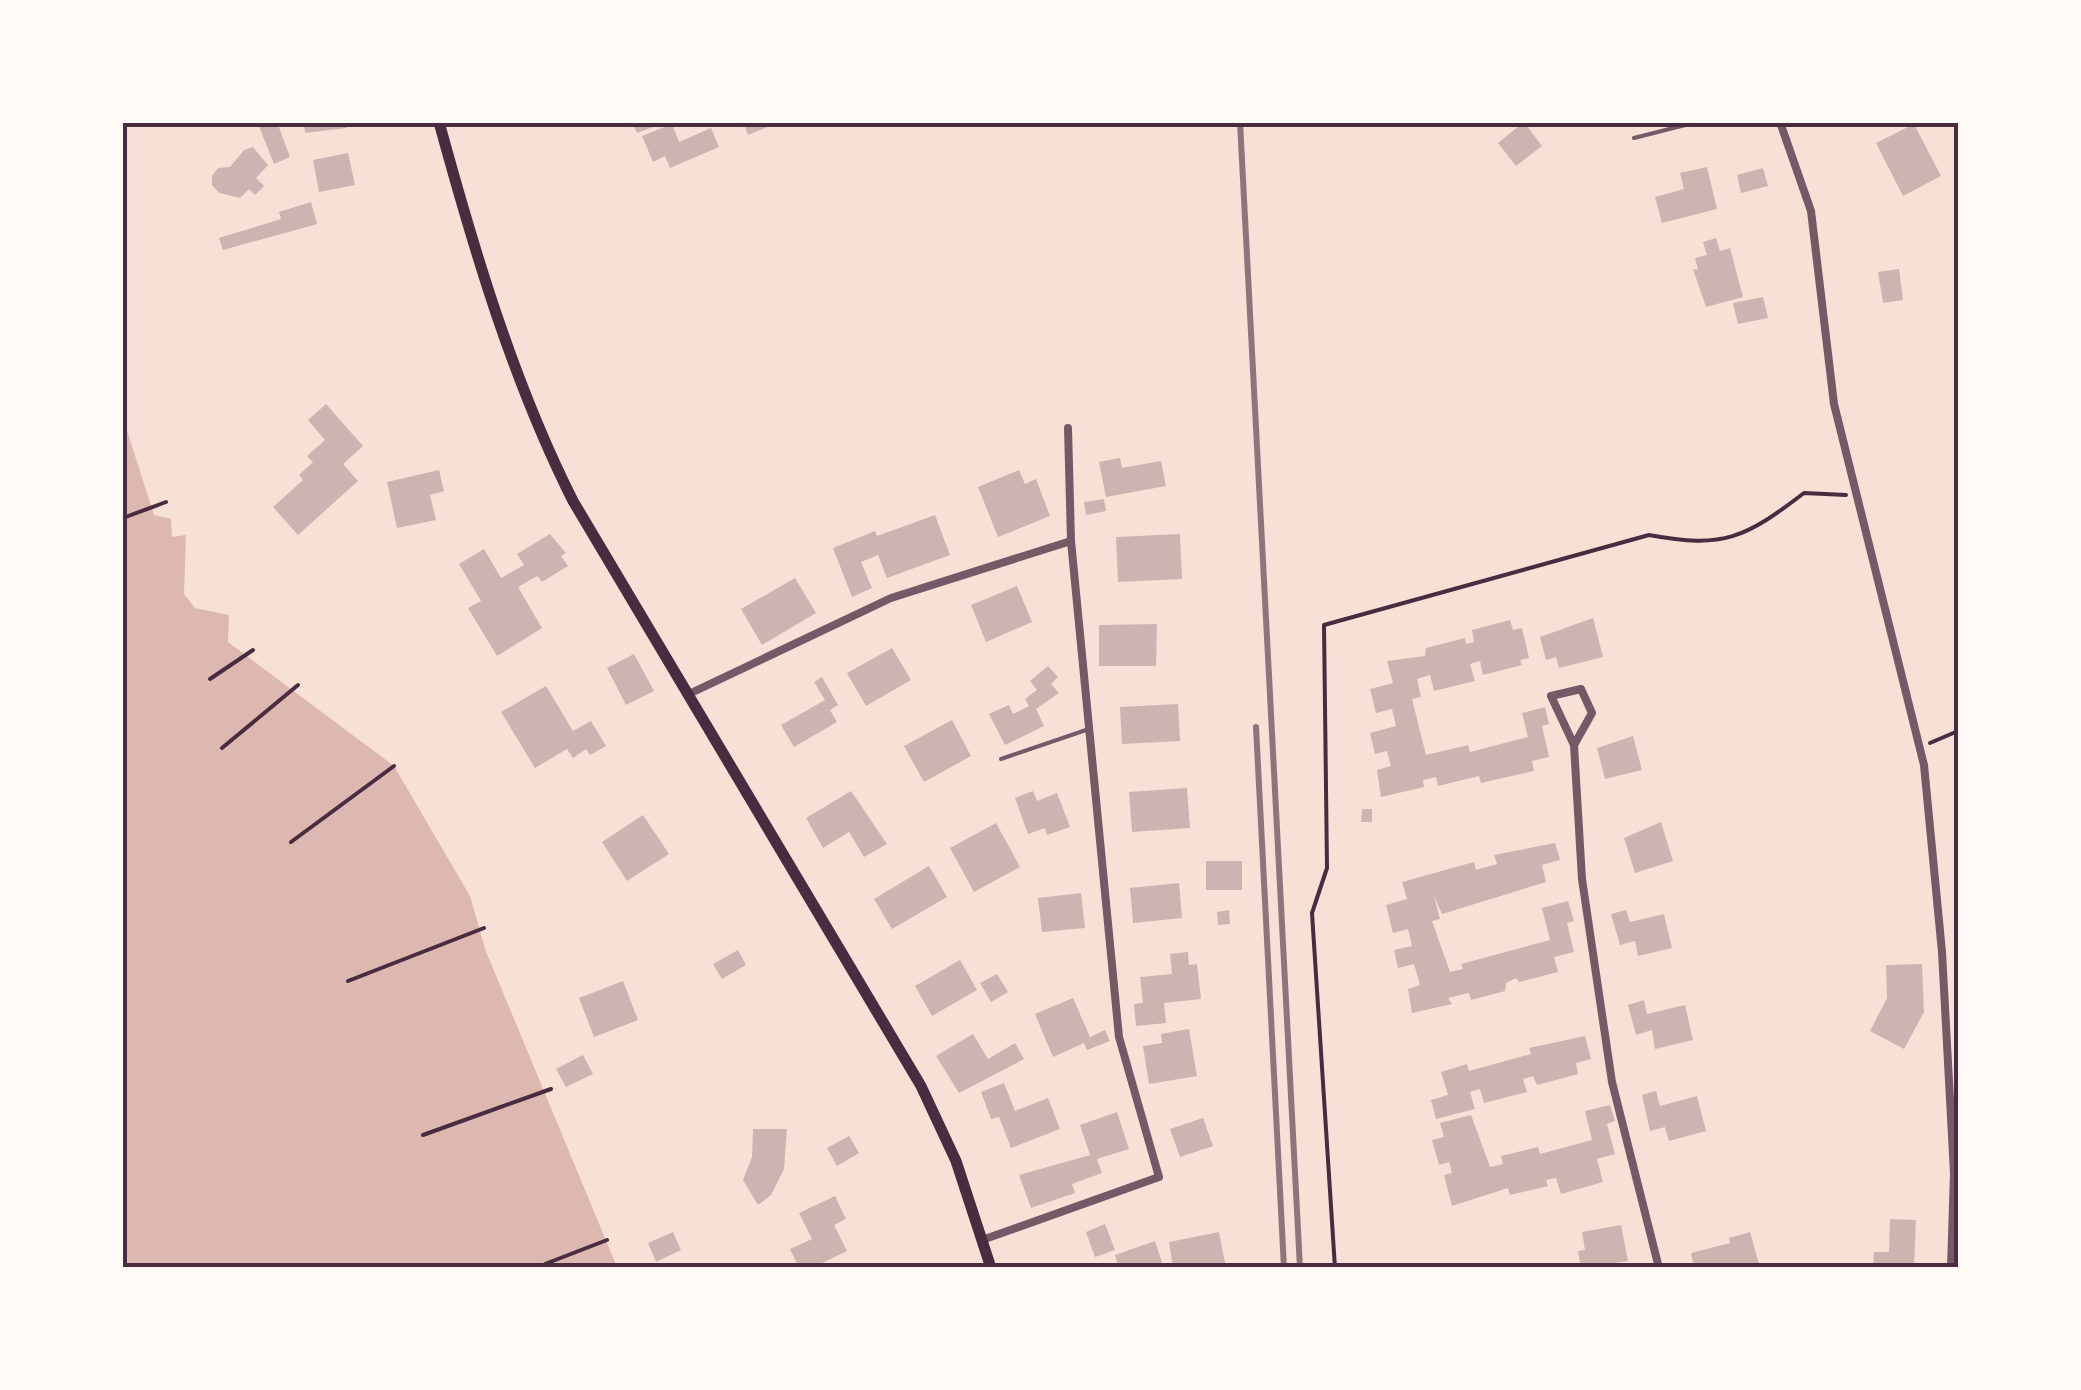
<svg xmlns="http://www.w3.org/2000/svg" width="2081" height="1390" viewBox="0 0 2081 1390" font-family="Barlow,sans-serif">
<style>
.water{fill:#dcb8b0}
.building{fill:#ccb4b1}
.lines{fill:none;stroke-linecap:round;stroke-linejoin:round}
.path{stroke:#4a2c40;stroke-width:4}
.service{stroke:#755966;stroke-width:4}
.minor{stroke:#755966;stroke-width:8}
.secondary{stroke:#4a2c40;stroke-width:11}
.rail{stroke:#8f747c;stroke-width:6}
.neatline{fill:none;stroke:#4a2c40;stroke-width:4}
</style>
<rect width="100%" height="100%" fill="#f7e1d7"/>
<path class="water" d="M122,415L154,515L171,519L172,537L186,535L184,594L195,608L229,615L228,642L394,766L470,896L485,949L617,1267H123Z"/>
<path class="building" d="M263,122H277L290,157L274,164L258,124Z
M304,122H346L347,128L305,133Z
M632,122H663V123L637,133Z
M743,122H768L770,126L748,135Z
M1524,122L1542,146L1516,166L1498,143Z
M672,124L679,142L711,128L719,147L670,168L665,156L653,162L642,136Z
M1914,124L1941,176L1903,196L1876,143Z
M253,147L268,165L256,178L264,186L255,195L249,189L240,198L219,193L212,185V176L218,168L230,167L244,150Z
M348,153L355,185L319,192L313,160Z
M1707,167L1717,209L1662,223L1655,197L1684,189L1680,173Z
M1763,168L1768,186L1741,193L1737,175Z
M311,202L317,224L223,250L219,238L281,219L279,212Z
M1716,238L1720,251L1730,248L1743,297L1706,307L1693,269L1698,270L1695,258L1707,255L1703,242Z
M1899,269L1903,300L1883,303L1878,272Z
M1763,297L1768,318L1738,324L1733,303Z
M326,404L363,446L343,464L358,481L298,535L273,507L303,480L299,475L313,462L307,456L325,440L308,420Z
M1120,458L1122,468L1161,461L1166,486L1106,497L1099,462Z
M439,470L444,491L430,495L436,520L397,528L387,482Z
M1019,470L1025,484L1036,479L1050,516L998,537L978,487Z
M1104,499L1106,511L1086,515L1084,502Z
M935,515L950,555L887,578L878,555L861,562L872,588L852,597L833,548L875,531L877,536Z
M550,534L566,553L561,556L568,566L542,582L537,576L518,587L542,628L497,656L468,608L481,601L459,564L484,549L501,578L524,565L517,554Z
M1180,534L1182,579L1118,582L1116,537Z
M795,578L816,613L762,645L741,609Z
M1017,586L1032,622L986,642L971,605Z
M1593,618L1603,657L1559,668L1556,657L1546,660L1540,637Z
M1510,620L1513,630L1522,628L1529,658L1520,660L1522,665L1483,675L1480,661L1470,664L1475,681L1434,691L1430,675L1417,679L1421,697L1412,699L1426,755L1468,745L1470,752L1528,737L1522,713L1545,707L1549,724L1542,726L1549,757L1532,761L1534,771L1481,783L1479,776L1438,786L1436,777L1423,780L1424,787L1381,797L1377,770L1391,766L1387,751L1375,754L1370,733L1396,726L1392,709L1376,713L1370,689L1393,683L1387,661L1425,656L1426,648L1465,638L1466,644L1474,642L1472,630Z
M1157,624L1156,666H1099V625Z
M892,648L911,680L866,706L847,673Z
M634,654L654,691L626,705L607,668Z
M1048,666L1058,677L1051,684L1059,693L1036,709L1044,726L1005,745L989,714L1009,705L1013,714L1029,706L1025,699L1037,690L1030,681Z
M822,677L838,705L830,710L837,722L794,747L781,725L825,700L814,682Z
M546,686L573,731L591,721L606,746L590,755L586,749L573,758L567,749L535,768L501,712Z
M1178,704L1180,741L1122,744L1120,707Z
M952,720L971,756L924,782L904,746Z
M1633,736L1642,770L1605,779L1597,748Z
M1187,788L1190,828L1132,832L1129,792Z
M851,791L887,844L864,857L849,832L823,848L806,818Z
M1033,791L1037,801L1057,793L1070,827L1047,835L1045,828L1028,834L1015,798Z
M1362,809H1372V822H1361Z
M643,815L669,854L627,881L602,842Z
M1661,822L1673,861L1635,873L1624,838Z
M996,823L1020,867L974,892L950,848Z
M1555,843L1560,860L1542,865L1546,882L1442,914L1434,896L1440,919L1432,921L1450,972L1463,969L1461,964L1550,940L1542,908L1568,901L1574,921L1567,923L1574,952L1554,957L1558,972L1519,982L1516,978L1506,983L1505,991L1471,1000L1469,993L1448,998L1452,1004L1412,1013L1408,989L1420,985L1414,964L1398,968L1394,950L1412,946L1408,929L1393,933L1386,905L1407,899L1402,882L1474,862L1476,870L1497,864L1494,855Z
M1206,861H1242V890H1206Z
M929,866L947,897L892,929L874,899Z
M1179,883L1182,918L1133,923L1130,888Z
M1081,893L1085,928L1042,932L1038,898Z
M1229,910L1230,924L1218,925L1217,912Z
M1626,910L1630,922L1664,914L1672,948L1638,956L1635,941L1620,945L1611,914Z
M738,950L746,965L722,979L713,964Z
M1188,952L1189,965L1197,964L1201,999L1164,1003L1166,1023L1136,1026L1134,1004L1143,1003L1140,977L1172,974L1170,954Z
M960,960L977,990L932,1016L915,986Z
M1922,964L1924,1012L1904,1049L1870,1031L1887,998L1886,965Z
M997,974L1008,992L991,1002L980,983Z
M623,981L638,1020L594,1037L579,998Z
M1073,998L1090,1037L1105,1030L1110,1041L1087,1050L1084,1043L1053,1057L1035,1014Z
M1644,1000L1647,1014L1685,1005L1693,1040L1655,1049L1652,1030L1636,1035L1628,1005Z
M1189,1029L1197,1076L1149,1084L1143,1046L1162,1043L1161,1034Z
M973,1034L988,1059L1015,1043L1024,1059L959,1093L936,1056Z
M1585,1036L1591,1059L1576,1063L1578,1074L1537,1085L1533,1076L1523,1079L1527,1092L1484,1103L1480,1089L1470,1092L1475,1109L1436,1119L1431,1100L1448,1095L1441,1072L1467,1064L1469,1071L1531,1054L1529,1048Z
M583,1055L593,1074L566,1087L556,1069Z
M1004,1083L1015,1111L1048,1098L1060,1129L1011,1148L999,1117L991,1119L981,1092Z
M1656,1091L1660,1106L1697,1096L1706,1131L1669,1141L1665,1127L1650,1131L1642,1095Z
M1610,1105L1615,1121L1607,1124L1615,1154L1597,1159L1603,1182L1561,1194L1556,1178L1546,1180L1548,1186L1510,1195L1508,1188L1452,1206L1444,1175L1452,1173L1449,1162L1439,1165L1432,1140L1444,1137L1440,1123L1471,1115L1490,1167L1503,1164L1501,1156L1538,1147L1540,1154L1592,1140L1585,1111Z
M1117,1112L1129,1149L1097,1159L1102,1173L1072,1184L1075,1193L1031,1208L1019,1175L1090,1155L1080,1125Z
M1203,1118L1213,1146L1180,1157L1170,1129Z
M753,1129H787L784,1169L771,1195L758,1205L743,1180L752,1157Z
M849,1136L859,1153L837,1166L827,1148Z
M835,1196L846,1219L834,1225L847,1251L812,1268H799L790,1249L812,1239L799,1213Z
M1890,1219L1916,1220L1914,1268H1873L1874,1252H1889Z
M1105,1224L1115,1250L1095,1257L1086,1232Z
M1621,1225L1628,1261L1581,1268L1578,1251L1585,1250L1582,1232Z
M673,1232L681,1250L656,1262L648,1243Z
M1219,1232L1226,1268H1173L1169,1242Z
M1750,1232L1759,1264L1694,1268L1691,1253L1730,1243L1729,1238Z
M1155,1241L1164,1268H1119L1115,1255Z"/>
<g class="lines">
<path class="path" d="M123,518L166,502
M210,679L253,650
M1930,743L1958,731
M222,748L298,685
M291,842L394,766
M348,981L484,928
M423,1135L551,1089
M545,1264L607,1240
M1335,1268L1312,913L1327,868L1324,625L1649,535C1724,549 1745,538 1804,493L1846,495"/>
<path class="service" d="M1634,138L1697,122
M1001,759L1089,729"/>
<path class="minor" d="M1780,122L1811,211L1834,404L1924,765L1942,952L1954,1173L1951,1268
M691,693L891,598L1071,541
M1574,745L1592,713L1581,689L1551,696L1574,745L1582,879L1612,1082L1659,1268
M982,1240L1159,1177L1119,1037L1071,541L1068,428"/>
<path class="secondary" d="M439,122C474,250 513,382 573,501L921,1086L956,1161L991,1268"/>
<path class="rail" d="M1240,122L1300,1268
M1256,727L1284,1268"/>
</g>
<rect width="2081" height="1390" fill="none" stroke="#fffaf5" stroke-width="250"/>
<rect x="125" y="125" width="1831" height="1140" class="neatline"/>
</svg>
